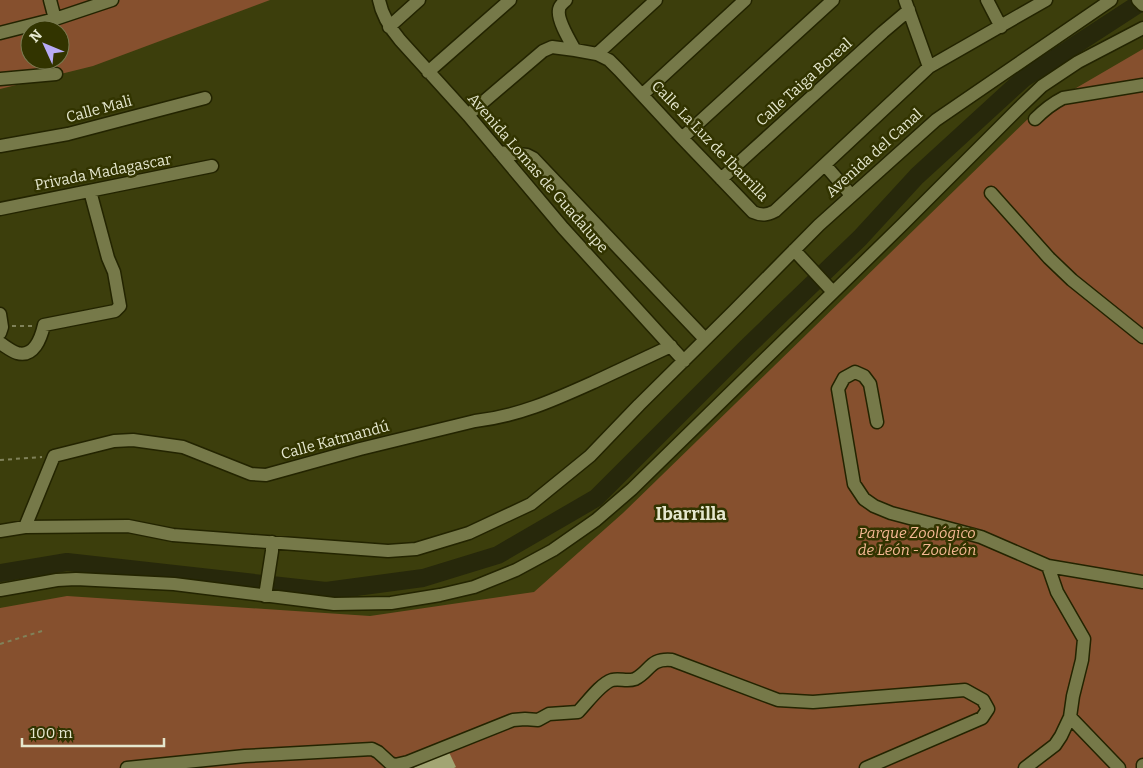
<svg xmlns="http://www.w3.org/2000/svg" width="1143" height="768" viewBox="0 0 1143 768" font-family="Bitter,serif">
<style>
.green{fill:#86502e;fill-rule:evenodd}
.lines{fill:none;stroke-linecap:round;stroke-linejoin:round}
.river{stroke:#27280b;stroke-width:18}
.building{fill:#a2a573}
.minor-casing{stroke:#232400;stroke-width:15}
.path{stroke:#80825a;stroke-width:2;stroke-dasharray:4 4;stroke-linecap:butt}
.minor{stroke:#767949;stroke-width:12}
.labels{text-anchor:middle;stroke-width:5;stroke-linejoin:round;paint-order:stroke}
.street-label{font-size:15px;fill:#e5e7ce;stroke:#323400}
.park-label{font-size:15px;font-style:italic;fill:#f5b893;stroke:#323400}
.quarter-label{font-size:18px;font-weight:bold;fill:#e5e7ce;stroke:#323400}
</style>
<rect width="100%" height="100%" fill="#3c3e0c"/>
<path class="green" d="M0,0H270L93,66L0,89ZM30,30H60V60H30Z
M1143,49V768H0V608L67,596L370,616L534,592L623,513L1035,112Z"/>
<g class="lines">
<path class="river" d="M0,573L67,562L326,591L423,578L498,555L596,498L746,348L860,238L917,176L1023,79L1143,1"/>
</g>
<path class="building" d="M448,750L456,767L454,768H413Z"/>
<g class="lines">
<defs>
<path id="minor" d="M50,0L55,19
M379,0C382,16 390,28 400,40L468,115L563,228L684,361
M566,0C563,3 559,6 559,10C557,20 570,41 575,50
M905,0L929,67
M987,0L1001,27
M1138,0L1143,5
M389,27L419,0
M0,33L55,19L112,0
M597,54L656,0
M428,72L510,0
M0,79L56,74
M642,95L745,0
M468,115L543,51L552,47L575,50L597,54L609,60L619,70L682,138L753,212C762,216 767,215 775,211L929,67L1046,0
M1035,119C1044,110 1051,104 1063,98L1143,85
M682,138L833,0
M0,146L68,134L205,98
M499,152L527,155L533,158L705,339
M825,165L851,195
M721,179L883,32L909,10
M991,193L1049,258L1072,280L1143,337
M0,209L212,166
M794,250L833,292
M0,314L2,327L0,333
M0,343C5,346 11,351 17,353C34,358 41,338 44,325L115,311L120,306L114,272L108,258L90,191
M877,422L870,384L864,376L855,372L844,378L838,389L854,484L864,499L874,506L891,513L981,537L1048,566L1143,582
M25,527L128,526L173,535L388,551L416,549L469,533L531,504L590,456L639,405L734,311L819,225L936,120L1111,0
M0,531L25,527L54,456L114,441L133,440L183,447L251,474L266,475L360,449L475,421C519,416 554,400 594,382C620,370 645,358 671,346
M0,590L57,580L76,579L174,584L334,604L391,603L440,595L474,587L516,570L553,550L596,520L632,489L903,224L1018,109L1042,86L1078,62L1143,28
M265,596L272,551V542
M1070,717L1119,768
M127,768L245,756L372,749L378,752L390,763L395,765L408,762L513,720L525,719L538,720L549,714L578,712C587,703 600,684 612,680C620,678 627,682 635,679C651,671 649,658 672,660L778,700L813,702L965,690L983,700L988,709L982,718L866,768
M1025,768L1055,745L1061,736L1070,717L1073,696L1082,660L1084,639L1057,592L1048,566
M1143,768V765"/>
</defs>
<use href="#minor" class="minor-casing"/>
<path class="path" d="M12,326H32
M0,460L42,457
M0,644L42,631"/>
<use href="#minor" class="minor"/>
</g>
<g class="labels">
<g class="street-label">
<text transform="translate(804 82) rotate(-42)" y="5">Calle Taiga Boreal</text>
<text transform="translate(99 109) rotate(-15)" y="5">Calle Mali</text>
<text transform="translate(710 141) rotate(46)" y="5">Calle La Luz de Ibarrilla</text>
<text transform="translate(874 153) rotate(-42)" y="5">Avenida del Canal</text>
<text transform="translate(103 172) rotate(-11)" y="5">Privada Madagascar</text>
<text transform="translate(538 173) rotate(49)" y="5">Avenida Lomas de Guadalupe</text>
<text transform="translate(335 440) rotate(-15)" y="5">Calle Katmandú</text>
</g>
<g class="park-label">
<text x="917" y="538">Parque Zoológico<tspan x="917" dy="17">de León - Zooleón</tspan></text>
</g>
<g class="quarter-label">
<text x="691" y="520">Ibarrilla</text>
</g>
</g>
<g transform="translate(45 45) rotate(314)"><circle r="24" fill="#323400" stroke="#7a7c52"/>
<path d="M0-4L9 19L0 12L-9 19Z" fill="#b8abf7"/>
<text y="-8" font-size="14" font-weight="bold" text-anchor="middle" fill="#e5e7ce">N</text>
</g>
<path d="M22 738v8h142v-8" fill="none" stroke="#e5e7ce" stroke-width="2.5"/>
<text x="30" y="738" font-size="15" fill="#e5e7ce" stroke="#323400" stroke-width="4" paint-order="stroke">100 m</text>
</svg>
